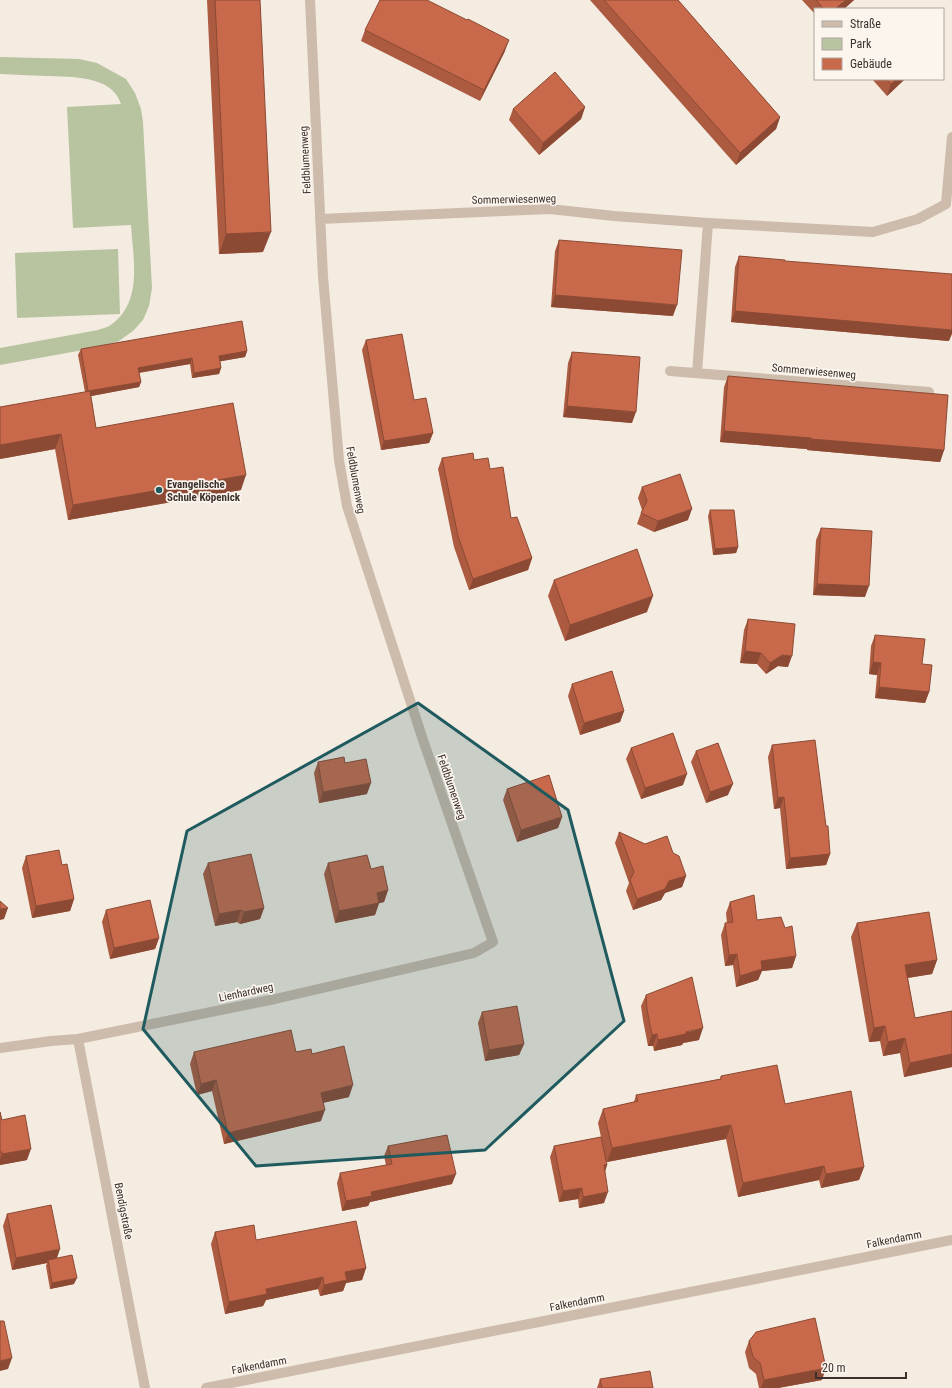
<svg xmlns="http://www.w3.org/2000/svg" width="952" height="1388" viewBox="0 0 952 1388" font-family="'Roboto Condensed',sans-serif">
<style>
.green{fill:#b8c4a0}
.lines{fill:none;stroke-linecap:round;stroke-linejoin:round}
.minor{stroke:#cdbbac;stroke-width:10}
.wall{fill:#ac5a40}
.shaded-wall{fill:#8c4a34}
.building{fill:#c8694b;stroke:#8c4a34}
.marked{fill:#1f5a5e;fill-opacity:0.2;stroke:#1f5a5e;stroke-width:3;stroke-linejoin:round}
.poi-dot{fill:#1f5a5e;stroke:#fbf5ee;stroke-width:1.5}
.labels{text-anchor:middle;stroke-width:3.5;stroke-linejoin:round;paint-order:stroke}
.street-label{font-size:11px;fill:#3b302b;stroke:#fbf5ee}
.poi-label{font-size:11px;font-weight:bold;fill:#3b302b;stroke:#fbf5ee;text-anchor:start}
</style>
<rect width="100%" height="100%" fill="#f4ebe1"/>
<path class="green" d="M0,57L79,59L97,63L126,79L135,93L141,109L143,122L152,288L149,306L143,320L133,331L119,341L100,347L0,365V348L98,330C103,328 109,327 112,324C143,301 133,258 131,225L73,228L67,107L121,104C112,75 71,77 46,76C31,75 15,75 0,74Z
M118,249L120,314L17,318L15,253Z"/>
<g class="lines">
<path class="minor" d="M320,219L550,209L614,216L708,223L873,232L918,219L946,204L952,137
M670,371L929,392
M697,373L708,223
M78,1039L145,1388
M0,1048L51,1041L78,1039L275,999L474,953L493,942L423,740L347,506L339,460L323,277L310,0
M206,1388L952,1240"/>
</g>
<path class="wall" d="M207,0H260L263,252L219,254Z
M590,0H678L780,117L776,129L736,165Z
M802,0H854L844,9H815V14Z
M365,30L505,51L480,101L361,41Z
M872,79H905L887,96Z
M585,107L581,119L539,155L509,120L513,109Z
M559,240L673,316L551,307L555,251Z
M739,256L785,261L949,341L731,322L735,267Z
M366,340L414,400L433,433L429,443L381,450L362,350Z
M81,349L247,351L245,357L220,361L221,368L219,374L192,378L190,364L139,373L141,382L139,387L91,396L96,428L241,490L68,520L55,449L0,459L85,392L78,355Z
M572,352L632,423L563,417L568,363Z
M728,376L944,450L940,462L807,450V449L720,442L724,387Z
M442,458L474,460L490,469L511,518L532,558L528,570L469,590L454,547L438,469Z
M642,487L688,520L654,532L637,524L642,510L638,498Z
M710,510L738,547L736,553L713,555L708,516Z
M821,528L865,597L813,595L816,540Z
M554,580L647,612L565,641L548,596Z
M748,619L788,667L778,666L766,674L757,664L740,663L744,630Z
M875,635L929,692L925,703L875,698L877,675L869,674L871,646Z
M572,684L624,711L620,722L580,735L568,696Z
M772,745L826,826L830,854L826,865L786,869L780,808L774,809L768,757Z
M631,748L683,785L641,799L626,759Z
M696,751L728,795L706,803L691,762Z
M318,762L345,763L367,794L319,803L314,773Z
M507,789L562,817L558,828L517,842L503,800Z
M619,832L645,844L673,853L686,876L682,887L665,893L661,900L633,910L626,891L629,883L615,843Z
M26,856L62,865L74,899L70,911L32,918L22,868Z
M208,863L264,908L260,919L240,924L237,922L215,926L203,874Z
M328,863L371,869L388,890L384,902L379,903L375,915L335,923L324,874Z
M730,902L757,920L796,956L792,968L762,971L758,980L736,987L733,965L725,966L721,935L725,923H727L726,913Z
M106,910L159,938L155,949L110,959L102,922Z
M857,923L937,960L932,974L908,978L915,1018L952,1011V1067L904,1077L900,1053L883,1056L880,1041L869,1042L851,937Z
M646,995L699,1040L683,1043L682,1045L654,1051L653,1046H648L643,1020L641,1006Z
M482,1012L524,1044L519,1055L485,1061L478,1023Z
M194,1052H296L349,1097L323,1103L321,1121L224,1144L212,1091L197,1095L190,1064Z
M721,1076L785,1104L864,1167L859,1180L821,1188L819,1180L738,1197L726,1139L607,1162V1165L605,1172L604,1203L579,1208L578,1199L559,1202L550,1157L554,1146L601,1137L598,1123L603,1109L634,1102L636,1095L720,1079Z
M0,1112L2,1120L27,1160L0,1165Z
M388,1146L452,1184L370,1202L368,1206L342,1211L337,1183L340,1173L386,1165L384,1156Z
M7,1214L57,1258L74,1284L50,1289L46,1266L47,1263L12,1270L3,1226Z
M215,1232L256,1240L366,1268L362,1280L346,1283L343,1291L320,1296L318,1289L266,1300L263,1306L225,1314L211,1244Z
M749,1341L822,1380L778,1388H759L756,1374L749,1368L745,1352Z
M600,1379L653,1388H597Z"/>
<path class="shaded-wall" d="M846,0H854L844,9H835Z
M509,40L505,51L480,101L484,90Z
M897,79H905L887,96L891,84Z
M585,107L581,119L539,155L543,143Z
M780,117L776,129L736,165L740,153Z
M271,232L263,252L219,254L226,234Z
M555,295L677,305L673,316L551,307Z
M735,311L952,330V334L949,341L731,322Z
M247,351L245,357L217,362L219,356Z
M192,358L190,364L136,373L138,368Z
M221,368L219,374L192,378L194,373Z
M141,382L139,387L86,397L88,391Z
M567,406L636,412L632,423L563,417Z
M724,431L811,438L807,449L720,442Z
M433,433L429,443L381,450L384,441Z
M61,434L55,449L0,459V445Z
M811,439L944,450L940,462L807,450Z
M246,475L241,490L68,520L73,505Z
M692,509L688,520L654,532L658,521Z
M738,547L736,553L713,555L715,549Z
M532,558L528,570L469,590L473,579Z
M817,584L869,586L865,597L813,595Z
M653,596L647,612L565,641L570,625Z
M745,651L761,653L757,664L740,663Z
M782,655L792,656L788,667L778,666L766,674L770,663Z
M873,662L881,663L877,675L869,674Z
M879,687L929,692L925,703L875,698Z
M624,711L620,722L580,735L584,723Z
M687,774L683,785L641,799L645,788Z
M371,783L367,794L319,803L323,792Z
M733,784L728,795L706,803L710,792Z
M784,797L780,808L774,809L778,798Z
M562,817L558,828L517,842L521,830Z
M830,854L826,865L786,869L790,858Z
M686,876L682,887L665,893L661,900L633,910L637,899L669,881Z
M388,890L384,902L373,905L377,893Z
M74,899L70,911L32,918L36,906Z
M379,903L375,915L335,923L339,911Z
M8,908L4,919L0,920V909Z
M264,908L260,919L240,924L244,912Z
M241,910L237,922L215,926L219,914Z
M159,938L155,949L110,959L114,948Z
M737,954L733,965L725,966L729,955Z
M796,956L792,968L762,971L758,980L736,987L740,976L761,961Z
M937,960L932,974L900,979L905,965Z
M885,1026L880,1041L869,1042L874,1028Z
M703,1028L699,1040L683,1043L682,1045L654,1051L658,1040Z
M657,1034L653,1046H648L652,1035Z
M905,1038L900,1053L883,1056L888,1042Z
M524,1044L519,1055L485,1061L489,1050Z
M952,1054V1067L904,1077L910,1063Z
M216,1080L212,1091L197,1095L201,1084Z
M353,1085L349,1097L317,1104L321,1093Z
M325,1110L321,1121L224,1144L228,1133Z
M731,1125L726,1139L607,1162L612,1148Z
M31,1149L27,1160L0,1165V1159L2,1154Z
M604,1165H607L603,1176Z
M824,1166L819,1180L738,1197L743,1183Z
M864,1167L859,1180L821,1188L826,1174Z
M456,1174L452,1184L370,1202L368,1206L342,1211L346,1201L371,1192Z
M582,1188L578,1199L559,1202L563,1191Z
M608,1192L604,1203L579,1208L583,1197Z
M60,1249L56,1261L48,1260L47,1263L12,1270L16,1258Z
M366,1268L362,1280L346,1283L343,1291L320,1296L324,1285L345,1272Z
M323,1277L318,1289L266,1300L263,1306L225,1314L229,1302L266,1289Z
M77,1278L74,1284L50,1289L52,1283Z
M12,1358L8,1369L0,1371V1361Z
M826,1368L822,1380L778,1388H761L764,1380Z"/>
<path class="building" d="M215,0H260L271,232L226,234Z
M380,0H427L467,20L468,19L509,40L484,90L365,30Z
M604,0H678L780,117L740,153Z
M816,0H846L835,9H824Z
M555,72L585,107L543,143L513,109Z
M886,79H897L891,84Z
M559,240L682,250L677,305L555,295Z
M739,256L785,260V261L952,274V330L735,311Z
M242,321L247,351L219,356L221,368L194,373L192,358L138,368L141,382L88,391L81,349Z
M402,334L414,400L426,398L433,433L384,441L366,340Z
M572,352L640,357L636,412L567,406Z
M728,376L948,395L944,450L811,439V438L724,431Z
M90,391L96,428L233,403L246,475L73,505L61,434L0,445V407Z
M473,453L474,460L488,458L490,469L503,467L511,518L517,517L532,558L473,579L458,536L442,458Z
M680,474L692,509L658,521L641,513L647,501L642,487Z
M710,510H734L738,547L715,549Z
M821,528L872,531L869,586L817,584Z
M637,549L653,596L570,625L554,580Z
M748,619L795,624L792,656L782,655L770,663L761,653L745,651Z
M875,635L925,639L922,664L932,665L929,692L879,687L881,663L873,662Z
M612,671L624,711L584,723L572,684Z
M673,733L687,774L645,788L631,748Z
M815,740L826,826H828L830,854L790,858L784,797L778,798L772,745Z
M718,743L733,784L710,792L696,751Z
M344,757L345,763L366,759L371,783L323,792L318,762Z
M549,775L562,817L521,830L507,789Z
M619,832L645,844L667,836L673,853L679,856L686,876L669,881L665,889L637,899L630,880L634,872Z
M59,850L62,865L67,864L74,899L36,906L26,856Z
M251,854L264,908L244,912L241,910L219,914L208,863Z
M367,855L371,869L383,866L388,890L377,893L379,903L339,911L328,863Z
M754,895L757,920L781,917L785,928L792,926L796,956L761,961L762,969L740,976L737,954L729,955L725,923L733,922L730,902Z
M150,900L159,938L114,948L106,910Z
M0,901L8,908L0,909Z
M929,912L937,960L905,965L915,1018L952,1011V1054L910,1063L905,1038L888,1042L885,1026L874,1028L857,923Z
M692,977L703,1028L686,1032V1034L658,1040L657,1034L652,1035L647,1009L646,995Z
M517,1006L524,1044L489,1050L482,1012Z
M291,1030L296,1052L311,1049L312,1054L344,1046L353,1085L321,1093L325,1110L228,1133L216,1080L201,1084L194,1052Z
M777,1065L785,1104L851,1091L864,1167L826,1174L824,1166L743,1183L731,1125L612,1148L603,1109L638,1101L636,1095L721,1079V1076Z
M0,1112L2,1120L25,1115L31,1149L2,1154V1152H0Z
M447,1135L456,1174L371,1192L372,1196L346,1201L340,1173L392,1164L388,1146Z
M601,1137L607,1165H604L608,1192L583,1197L582,1188L563,1191L554,1146Z
M51,1205L60,1249L16,1258L7,1214Z
M356,1221L366,1268L345,1272L347,1280L324,1285L323,1277L266,1289L267,1294L229,1302L215,1232L254,1225L256,1240Z
M72,1255L77,1278L52,1283L48,1260Z
M815,1318L826,1368L764,1380L760,1363L753,1357L749,1341L756,1332Z
M0,1321H4L12,1358L0,1361Z
M650,1371L653,1388H602L600,1379Z"/>
<path class="marked" d="M418,703L568,810L624,1021L485,1150L256,1166L143,1029L187,831Z"/>
<circle class="poi-dot" cx="159" cy="490" r="4"/>
<g class="labels">
<g class="street-label">
<text transform="translate(305 160) rotate(-93)" y="4">Feldblumenweg</text>
<text transform="translate(514 199) rotate(-1)" y="4">Sommerwiesenweg</text>
<text transform="translate(814 371) rotate(5)" y="4">Sommerwiesenweg</text>
<text transform="translate(356 480) rotate(80)" y="4">Feldblumenweg</text>
<text transform="translate(452 787) rotate(71)" y="4">Feldblumenweg</text>
<text transform="translate(246 992) rotate(-12)" y="4">Lienhardweg</text>
<text transform="translate(124 1211) rotate(79)" y="4">Bendigstraße</text>
<text transform="translate(894 1239) rotate(-11)" y="4">Falkendamm</text>
<text transform="translate(577 1302) rotate(-11)" y="4">Falkendamm</text>
<text transform="translate(259 1365) rotate(-11)" y="4">Falkendamm</text>
</g>
<g class="poi-label">
<text x="167" y="488">Evangelische<tspan x="167" dy="13">Schule Köpenick</tspan></text>
</g>
</g>
<rect x="814" y="8" width="130" height="72" fill="#fbf5ee" stroke="#aea6a0"/>
<rect x="822" y="21" width="20" height="6" fill="#cdbbac" stroke="#aea6a0"/>
<text x="850" y="28" font-size="12" fill="#3b302b">Straße</text>
<rect x="822" y="38" width="20" height="12" fill="#b8c4a0" stroke="#aea6a0"/>
<text x="850" y="48" font-size="12" fill="#3b302b">Park</text>
<rect x="822" y="58" width="20" height="12" fill="#c8694b" stroke="#aea6a0"/>
<text x="850" y="68" font-size="12" fill="#3b302b">Gebäude</text>
<path d="M816 1372v6h90v-6" fill="none" stroke="#3b302b" stroke-width="2"/>
<text x="822" y="1372" font-size="12" fill="#3b302b" stroke="#fbf5ee" stroke-width="3" paint-order="stroke">20 m</text>
</svg>
